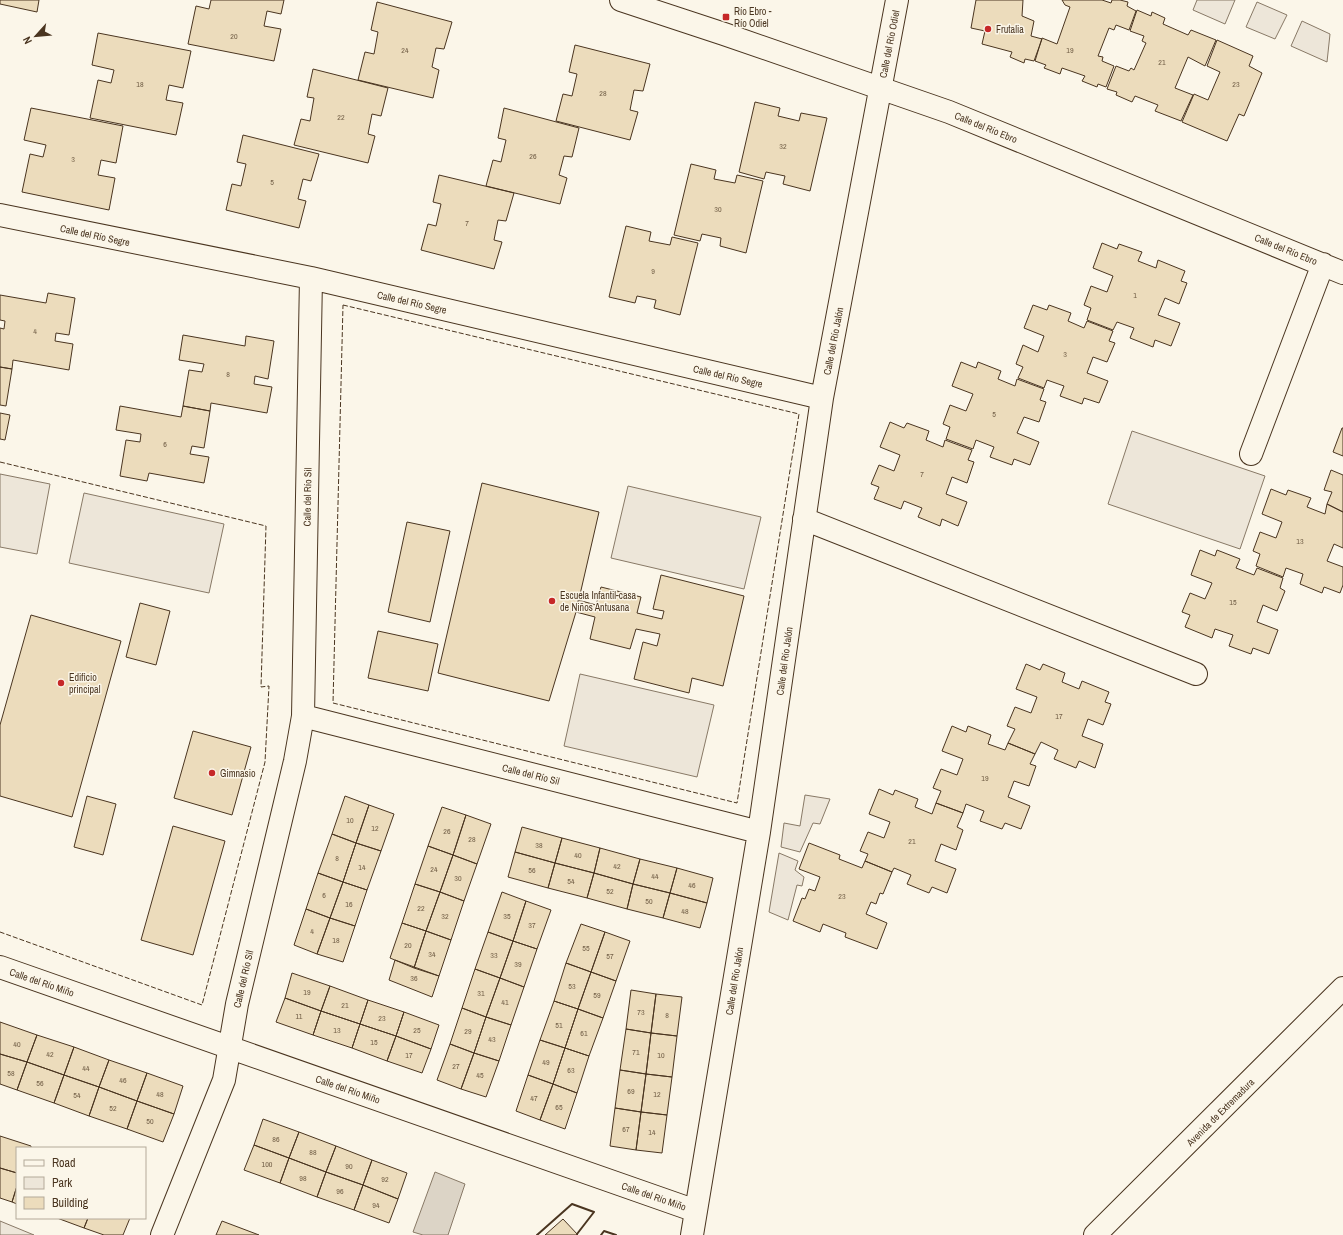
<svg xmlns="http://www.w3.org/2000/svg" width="1343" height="1235" viewBox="0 0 1343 1235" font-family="'Archivo Narrow',sans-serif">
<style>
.green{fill:#ede6d9;stroke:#887966}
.water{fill:#dcd4c6;stroke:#887966}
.building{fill:#ecdcbc;stroke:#4a3520}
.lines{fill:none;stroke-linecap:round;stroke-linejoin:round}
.street-casing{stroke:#4a3520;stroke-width:24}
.secondary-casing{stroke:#4a3520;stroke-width:24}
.street{stroke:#fbf6e9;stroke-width:22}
.secondary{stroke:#fbf6e9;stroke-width:22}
.fence{stroke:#4a3520;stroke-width:1;stroke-dasharray:5 2;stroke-linecap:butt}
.wall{stroke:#4a3520;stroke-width:2}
.poi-dot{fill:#c62828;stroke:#fbf6e9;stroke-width:1.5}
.labels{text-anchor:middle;stroke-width:3;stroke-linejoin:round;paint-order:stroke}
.number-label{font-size:8px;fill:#725f47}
.poi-label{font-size:10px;fill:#4a3520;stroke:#fbf6e9;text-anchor:start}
.street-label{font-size:10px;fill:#4a3520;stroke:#fbf6e9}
</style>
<rect width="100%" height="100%" fill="#fbf6e9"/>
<path class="green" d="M1197,0H1235L1225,24L1193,10Z
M1257,2L1287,15L1275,39L1246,27Z
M1302,21L1330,34L1327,62L1291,46Z
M1132,431L1265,476L1240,549L1108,504Z
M0,474L50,484L37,554L0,547Z
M628,486L761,517L744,589L611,558Z
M84,493L224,524L209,593L69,563Z
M580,674L714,705L697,777L564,746Z
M805,795L830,799L820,824L813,823L800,852L781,847L784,823L800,826Z
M779,853L798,861L795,870L804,877L802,886L797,885L788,920L769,912Z
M0,1221L34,1235H0Z"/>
<path class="water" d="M435,1172L465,1184L448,1235H423L413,1232Z"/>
<path class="building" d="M0,0H39L37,12L0,4Z
M211,0H284L281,14L267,11L264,26L281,29L274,61L188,44L196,6L209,9Z
M976,0H1023L1022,16L1034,21L1031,36L1042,39L1034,61L1025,59L1024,63L1010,57L1012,52L982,44L985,31L971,28Z
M1062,0H1102L1111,3L1112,0H1120L1128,2L1127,6L1136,11L1129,30L1116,25L1114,30L1109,28L1098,56L1103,57L1102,61L1114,66L1106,87L1098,84L1097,87L1082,81L1085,76L1062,68L1060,74L1044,68L1046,65L1035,61L1042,38L1057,44L1070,7L1065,5Z
M377,2L452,22L444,49L436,48L432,67L439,70L433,98L358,80L365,52L374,54L378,32L371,30Z
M1137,10L1151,16L1152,12L1165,18L1163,24L1188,35L1191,30L1216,40L1205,66L1188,57L1175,88L1193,95L1181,121L1155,111L1158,105L1135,96L1132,102L1116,95L1117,92L1107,89L1116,66L1129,71L1131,68L1134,70L1146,43L1142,41L1144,36L1130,31Z
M98,33L191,51L183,88L169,85L166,100L183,103L176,135L90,118L98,80L111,83L114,70L92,65Z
M1217,40L1253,56L1249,66L1262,73L1244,116L1239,114L1227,141L1182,122L1194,94L1208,100L1220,72L1207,66Z
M575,45L650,64L643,91L634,90L630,110L638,112L630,140L556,121L563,94L572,96L577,74L569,72Z
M313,69L388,88L381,116L372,114L368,134L375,136L368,163L294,145L301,119L310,121L314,98L307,97Z
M755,102L780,108L778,116L799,121L801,113L827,118L810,191L783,184L785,176L766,172L764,179L739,172Z
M31,108L123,126L116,163L101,160L98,175L115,178L109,210L22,192L30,154L43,157L46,145L24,140Z
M504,108L579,128L572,157L564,156L559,175L567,178L560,204L486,186L493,160L501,162L506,140L498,138Z
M243,135L319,154L311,181L303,179L298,199L306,201L299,228L226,210L232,184L241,186L246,164L237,162Z
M691,164L716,170L714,179L735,183L737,175L763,181L746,253L720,246L721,238L702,234L700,241L674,235Z
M439,175L514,193L506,221L498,220L494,240L502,242L494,269L421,250L428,224L436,226L441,204L433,202Z
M626,226L651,232L649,241L670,245L672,237L698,243L680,315L654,308L656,300L637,296L635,303L609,297Z
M1102,243L1117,249L1119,244L1142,252L1138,261L1156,268L1158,260L1185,271L1181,281L1187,283L1179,304L1165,298L1158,315L1180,323L1171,346L1155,340L1153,347L1130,338L1134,328L1117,322L1113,330L1087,320L1091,308L1084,305L1091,286L1107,292L1113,276L1093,268Z
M48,293L75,298L69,335L56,333L55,341L73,344L69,370L13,360L12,369L0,367V328L4,329L5,321L0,320V295L46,303Z
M1033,305L1047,310L1049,305L1071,313L1068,321L1084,328L1087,321L1113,331L1109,341L1115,343L1107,362L1093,357L1087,373L1108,381L1099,403L1084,398L1082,404L1060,396L1064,386L1047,380L1044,388L1018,378L1023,367L1016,364L1023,345L1038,352L1044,336L1024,328Z
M183,335L245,346L246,336L274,341L268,379L255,376L254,384L272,387L267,413L211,403L210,411L183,406L189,370L202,372L204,364L179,360Z
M961,362L976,368L978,362L1001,371L998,379L1015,386L1017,379L1044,389L1040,400L1046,402L1039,422L1024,417L1017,433L1039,442L1030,465L1014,459L1012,465L990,457L994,447L976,440L973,449L946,439L950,427L943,424L950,405L966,411L973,394L952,386Z
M0,367L12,369L6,406L0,405Z
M120,406L181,417L183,406L210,411L204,448L192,446L190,454L209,457L204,483L149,473L147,481L120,476L126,440L140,442L141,434L116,430Z
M0,413L10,415L5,440L0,439Z
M890,422L904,428L907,423L929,431L926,440L943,447L945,440L972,450L968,460L974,462L967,483L952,477L946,494L967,502L958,526L942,519L940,526L918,517L922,508L904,501L901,509L874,499L879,487L871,484L879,465L894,471L900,455L880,447Z
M1342,428H1343V456L1333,452Z
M1331,470L1343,475V512L1327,504L1332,492L1324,490Z
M482,483L599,512L576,612L549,701L438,673Z
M1271,489L1286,495L1288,490L1311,498L1307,507L1325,514L1327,504L1343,512V548L1334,544L1327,561L1343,567V585L1340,593L1324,587L1322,593L1300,584L1303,574L1286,568L1283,577L1256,566L1260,554L1253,551L1260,532L1276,538L1282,522L1262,514Z
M407,522L450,531L430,622L388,612Z
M1200,550L1215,556L1217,550L1240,559L1236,568L1254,575L1257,568L1283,578L1280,588L1285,591L1277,611L1263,605L1257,622L1278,630L1269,654L1253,648L1251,654L1229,646L1233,635L1215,629L1212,638L1185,627L1190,615L1182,612L1190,593L1205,599L1212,583L1191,575Z
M661,575L744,596L723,686L692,678L689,693L634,679L643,642L657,646L660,634L636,629L630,649L590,639L595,617L576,612L578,600L596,605L601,587L641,597L637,613L662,619L664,611L653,609Z
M140,603L170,611L156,665L126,657Z
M31,615L121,641L72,817L0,796V725Z
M378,631L438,644L428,691L368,678Z
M1026,664L1040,670L1043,664L1065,673L1062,682L1079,689L1082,681L1109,692L1105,702L1111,704L1103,725L1088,719L1082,736L1103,744L1095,768L1079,761L1076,768L1054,759L1058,750L1041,742L1035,754L1008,743L1015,729L1007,726L1015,707L1031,713L1037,697L1016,689Z
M952,726L966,732L968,726L991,735L988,744L1005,750L1008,743L1035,754L1030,764L1036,766L1029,786L1014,781L1008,797L1030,806L1021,829L1005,823L1002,829L980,821L984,811L966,804L963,813L936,803L941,791L933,788L941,769L957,775L963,759L942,751Z
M193,731L251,747L232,815L174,798Z
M879,789L893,795L895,790L918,799L915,807L932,814L936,803L963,813L957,827L963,830L956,850L941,844L935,861L956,869L947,893L932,887L929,893L907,884L911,875L894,868L892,872L865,861L868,854L860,851L868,832L884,838L890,822L869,814Z
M87,796L116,804L103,855L74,847Z
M345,796L369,805L356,843L332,834Z
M369,805L394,814L381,851L356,843Z
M442,807L466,815L453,855L428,846Z
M466,815L491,824L477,864L453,855Z
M173,826L225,841L193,955L141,940Z
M522,827L562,838L555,863L515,852Z
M332,834L356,843L343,882L318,873Z
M562,838L600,848L594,873L555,863Z
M356,843L381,851L367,890L343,882Z
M809,843L840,855L839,859L862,868L865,861L892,872L883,894L880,893L876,904L871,902L866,914L887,923L877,949L845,937L846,933L823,924L820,932L793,921L802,898L805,899L809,889L815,891L820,877L799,869Z
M428,846L453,855L440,892L415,884Z
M600,848L640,859L633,884L594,873Z
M515,852L555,863L548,888L508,877Z
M453,855L477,864L464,901L440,892Z
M640,859L677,868L670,893L633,884Z
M555,863L594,873L587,898L548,888Z
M677,868L713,878L707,903L670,893Z
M318,873L343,882L330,918L306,909Z
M594,873L633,884L627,909L587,898Z
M343,882L367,890L355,926L330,918Z
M415,884L440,892L426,931L402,923Z
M633,884L670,893L663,918L627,909Z
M440,892L464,901L451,940L426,931Z
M502,892L526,901L513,941L488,932Z
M670,893L707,903L700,928L663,918Z
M526,901L551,910L537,949L513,941Z
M306,909L330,918L317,954L294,945Z
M330,918L355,926L343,962L317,954Z
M402,923L426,931L414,968L390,958Z
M581,924L605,932L591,972L566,963Z
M426,931L451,940L439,976L414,968Z
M488,932L513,941L500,978L475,969Z
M605,932L630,941L616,981L591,972Z
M513,941L537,949L524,987L500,978Z
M395,960L439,976L432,997L389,980Z
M566,963L591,972L578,1009L554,1001Z
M475,969L500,978L486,1017L462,1008Z
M591,972L616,981L603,1018L578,1009Z
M292,973L330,986L321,1011L285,998Z
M500,978L524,987L511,1025L486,1017Z
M330,986L368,1000L360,1024L321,1011Z
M631,990L656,994L651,1033L626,1029Z
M656,994L682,997L677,1036L651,1033Z
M285,998L321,1011L313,1035L276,1022Z
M368,1000L404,1012L396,1036L360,1024Z
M554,1001L578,1009L565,1048L540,1040Z
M462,1008L486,1017L474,1053L450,1044Z
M578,1009L603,1018L589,1056L565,1048Z
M321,1011L360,1024L352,1048L313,1035Z
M404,1012L439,1025L431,1049L396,1036Z
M486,1017L511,1025L499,1061L474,1053Z
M0,1022L37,1035L27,1062L0,1054Z
M360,1024L396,1036L387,1061L352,1048Z
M626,1029L651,1033L646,1074L620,1070Z
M651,1033L677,1036L672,1077L646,1074Z
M37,1035L74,1047L64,1075L27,1062Z
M396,1036L431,1049L422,1073L387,1061Z
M540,1040L565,1048L553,1084L528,1075Z
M450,1044L474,1053L461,1089L437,1080Z
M74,1047L109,1060L99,1087L64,1075Z
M565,1048L589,1056L577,1093L553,1084Z
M474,1053L499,1061L486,1097L461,1089Z
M0,1054L27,1062L17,1090L0,1084Z
M109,1060L147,1073L137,1101L99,1087Z
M27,1062L64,1075L54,1103L17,1090Z
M620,1070L646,1074L641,1112L615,1108Z
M147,1073L183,1086L174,1114L137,1101Z
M646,1074L672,1077L667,1115L641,1112Z
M64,1075L99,1087L89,1116L54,1103Z
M528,1075L553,1084L540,1120L516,1111Z
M553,1084L577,1093L565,1129L540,1120Z
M99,1087L137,1101L127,1129L89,1116Z
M137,1101L174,1114L163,1142L127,1129Z
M615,1108L641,1112L636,1150L610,1146Z
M641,1112L667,1115L662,1153L636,1150Z
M263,1119L299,1132L289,1158L254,1145Z
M299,1132L336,1146L326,1172L289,1158Z
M0,1136L31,1146V1148H17V1173L0,1168Z
M254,1145L289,1158L280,1183L244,1170Z
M336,1146L372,1160L363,1185L326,1172Z
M289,1158L326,1172L317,1197L280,1183Z
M372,1160L407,1173L398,1199L363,1185Z
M0,1168L17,1173V1186L12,1202L0,1198Z
M326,1172L363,1185L354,1210L317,1197Z
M363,1185L398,1199L389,1223L354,1210Z
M17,1186V1204L12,1202Z
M57,1218H88L84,1228Z
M88,1218H130L123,1235H104L84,1228Z
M563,1219L578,1235H545Z
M222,1221L259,1235H216Z"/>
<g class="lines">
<defs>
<path id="street" d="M621,0L724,34L949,112L1343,273
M0,215L311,278L822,398
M1251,454L1323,264
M804,519L1196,674
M303,716L759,832
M0,967L696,1211
M162,1235L224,1080L237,1004L295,761L303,716L311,278
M692,1235L759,832L822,398L897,0"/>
<path id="secondary" d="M1095,1235L1343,988"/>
</defs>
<use href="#street" class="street-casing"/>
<use href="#secondary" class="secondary-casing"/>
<use href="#street" class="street"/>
<use href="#secondary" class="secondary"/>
<path class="fence" d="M343,305L799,414L737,803L333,703Z
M0,462L266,526L261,687L269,686L265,762L202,1005L0,932"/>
<path class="wall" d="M537,1235L572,1204L594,1212L577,1234
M601,1235L604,1231L616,1235"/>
</g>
<g class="poi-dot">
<rect x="722" y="13" width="8" height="8" rx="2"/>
<circle cx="988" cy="29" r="4"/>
<circle cx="552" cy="601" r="4"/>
<circle cx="61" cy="683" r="4"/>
<circle cx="212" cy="773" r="4"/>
</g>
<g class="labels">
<g class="number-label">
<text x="234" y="39">20</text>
<text x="405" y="53">24</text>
<text x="1070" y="53">19</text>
<text x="1162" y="65">21</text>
<text x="140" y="87">18</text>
<text x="1236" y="87">23</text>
<text x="603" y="96">28</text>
<text x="341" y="120">22</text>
<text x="783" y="149">32</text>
<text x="533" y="159">26</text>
<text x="73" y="162">3</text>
<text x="272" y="185">5</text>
<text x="718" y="212">30</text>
<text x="467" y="226">7</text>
<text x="653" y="274">9</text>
<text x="1135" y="298">1</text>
<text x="35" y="334">4</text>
<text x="1065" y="357">3</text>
<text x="228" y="377">8</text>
<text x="994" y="417">5</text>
<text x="165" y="447">6</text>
<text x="922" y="477">7</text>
<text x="1300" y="544">13</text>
<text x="1233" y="605">15</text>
<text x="1059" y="719">17</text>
<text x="985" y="781">19</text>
<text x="350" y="823">10</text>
<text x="375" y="831">12</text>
<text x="447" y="834">26</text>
<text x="472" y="842">28</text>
<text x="912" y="844">21</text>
<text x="539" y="848">38</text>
<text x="578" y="858">40</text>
<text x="337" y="861">8</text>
<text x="617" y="869">42</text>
<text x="362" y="870">14</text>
<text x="434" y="872">24</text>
<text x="532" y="873">56</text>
<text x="655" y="879">44</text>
<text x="458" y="881">30</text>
<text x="571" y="884">54</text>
<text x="692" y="888">46</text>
<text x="610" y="894">52</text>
<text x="324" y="898">6</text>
<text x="842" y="899">23</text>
<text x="649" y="904">50</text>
<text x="349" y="907">16</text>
<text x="421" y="911">22</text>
<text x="685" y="914">48</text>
<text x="445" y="919">32</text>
<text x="507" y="919">35</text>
<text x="532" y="928">37</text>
<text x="312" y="934">4</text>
<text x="336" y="943">18</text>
<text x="408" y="948">20</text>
<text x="586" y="951">55</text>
<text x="432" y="957">34</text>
<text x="494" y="958">33</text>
<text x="610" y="959">57</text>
<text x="518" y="967">39</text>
<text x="414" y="981">36</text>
<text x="572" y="989">53</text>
<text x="307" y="995">19</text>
<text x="481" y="996">31</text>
<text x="597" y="998">59</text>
<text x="505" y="1005">41</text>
<text x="345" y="1008">21</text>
<text x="641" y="1015">73</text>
<text x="667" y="1018">8</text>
<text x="299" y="1019">11</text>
<text x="382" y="1021">23</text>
<text x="559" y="1028">51</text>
<text x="337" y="1033">13</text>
<text x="417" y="1033">25</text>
<text x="468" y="1034">29</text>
<text x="584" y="1036">61</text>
<text x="492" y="1042">43</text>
<text x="374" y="1045">15</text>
<text x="17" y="1047">40</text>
<text x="636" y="1055">71</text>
<text x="50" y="1057">42</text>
<text x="409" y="1058">17</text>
<text x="661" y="1058">10</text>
<text x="546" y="1065">49</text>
<text x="456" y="1069">27</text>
<text x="86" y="1071">44</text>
<text x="571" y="1073">63</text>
<text x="11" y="1076">58</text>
<text x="480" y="1078">45</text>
<text x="123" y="1083">46</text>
<text x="40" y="1086">56</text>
<text x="631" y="1094">69</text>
<text x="160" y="1097">48</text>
<text x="657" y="1097">12</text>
<text x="77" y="1098">54</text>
<text x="534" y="1101">47</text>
<text x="559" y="1110">65</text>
<text x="113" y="1111">52</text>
<text x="150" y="1124">50</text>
<text x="626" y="1132">67</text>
<text x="652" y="1135">14</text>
<text x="276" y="1142">86</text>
<text x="313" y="1155">88</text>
<text x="267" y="1167">100</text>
<text x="349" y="1169">90</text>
<text x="303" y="1181">98</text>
<text x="385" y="1182">92</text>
<text x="340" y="1194">96</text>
<text x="376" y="1208">94</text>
</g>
<g class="poi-label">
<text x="734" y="15">Río Ebro -<tspan x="734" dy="12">Río Odiel</tspan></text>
<text x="996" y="33">Frutalia</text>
<text x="560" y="599">Escuela Infantil-casa<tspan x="560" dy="12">de Niños Antusana</tspan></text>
<text x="69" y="681">Edificio<tspan x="69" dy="12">principal</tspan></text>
<text x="220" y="777">Gimnasio</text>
</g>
<g class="street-label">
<text transform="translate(889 44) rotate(-79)" y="4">Calle del Río Odiel</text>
<text transform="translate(986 127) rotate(22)" y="4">Calle del Río Ebro</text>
<text transform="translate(95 235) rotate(12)" y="4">Calle del Río Segre</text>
<text transform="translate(1286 249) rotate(22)" y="4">Calle del Río Ebro</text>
<text transform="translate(412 302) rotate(13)" y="4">Calle del Río Segre</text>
<text transform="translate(833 341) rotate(-79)" y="4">Calle del Río Jalón</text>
<text transform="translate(728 376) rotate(13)" y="4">Calle del Río Segre</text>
<text transform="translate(307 497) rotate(-89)" y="4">Calle del Río Sil</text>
<text transform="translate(784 661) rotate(-82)" y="4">Calle del Río Jalón</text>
<text transform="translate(531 774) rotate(14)" y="4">Calle del Río Sil</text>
<text transform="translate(243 979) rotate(-77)" y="4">Calle del Río Sil</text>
<text transform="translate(734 981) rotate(-81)" y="4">Calle del Río Jalón</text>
<text transform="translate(42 982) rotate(19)" y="4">Calle del Río Miño</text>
<text transform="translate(348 1089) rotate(19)" y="4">Calle del Río Miño</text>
<text transform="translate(1220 1112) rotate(-45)" y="4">Avenida de Extremadura</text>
<text transform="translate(654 1196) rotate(19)" y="4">Calle del Río Miño</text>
</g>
</g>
<rect x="16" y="1147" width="130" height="72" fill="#fbf6e9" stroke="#b4a999"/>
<rect x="24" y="1160" width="20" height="6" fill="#fbf6e9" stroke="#b4a999"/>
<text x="52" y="1167" font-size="12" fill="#4a3520">Road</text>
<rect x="24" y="1177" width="20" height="12" fill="#ede6d9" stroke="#b4a999"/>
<text x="52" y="1187" font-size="12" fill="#4a3520">Park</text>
<rect x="24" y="1197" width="20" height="12" fill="#ecdcbc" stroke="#b4a999"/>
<text x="52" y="1207" font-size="12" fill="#4a3520">Building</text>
<g transform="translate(36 36) rotate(243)" stroke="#fbf6e9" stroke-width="3" paint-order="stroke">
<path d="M0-3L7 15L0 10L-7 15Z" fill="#4a3520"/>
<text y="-6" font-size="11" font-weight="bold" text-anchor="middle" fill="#4a3520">N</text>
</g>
</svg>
